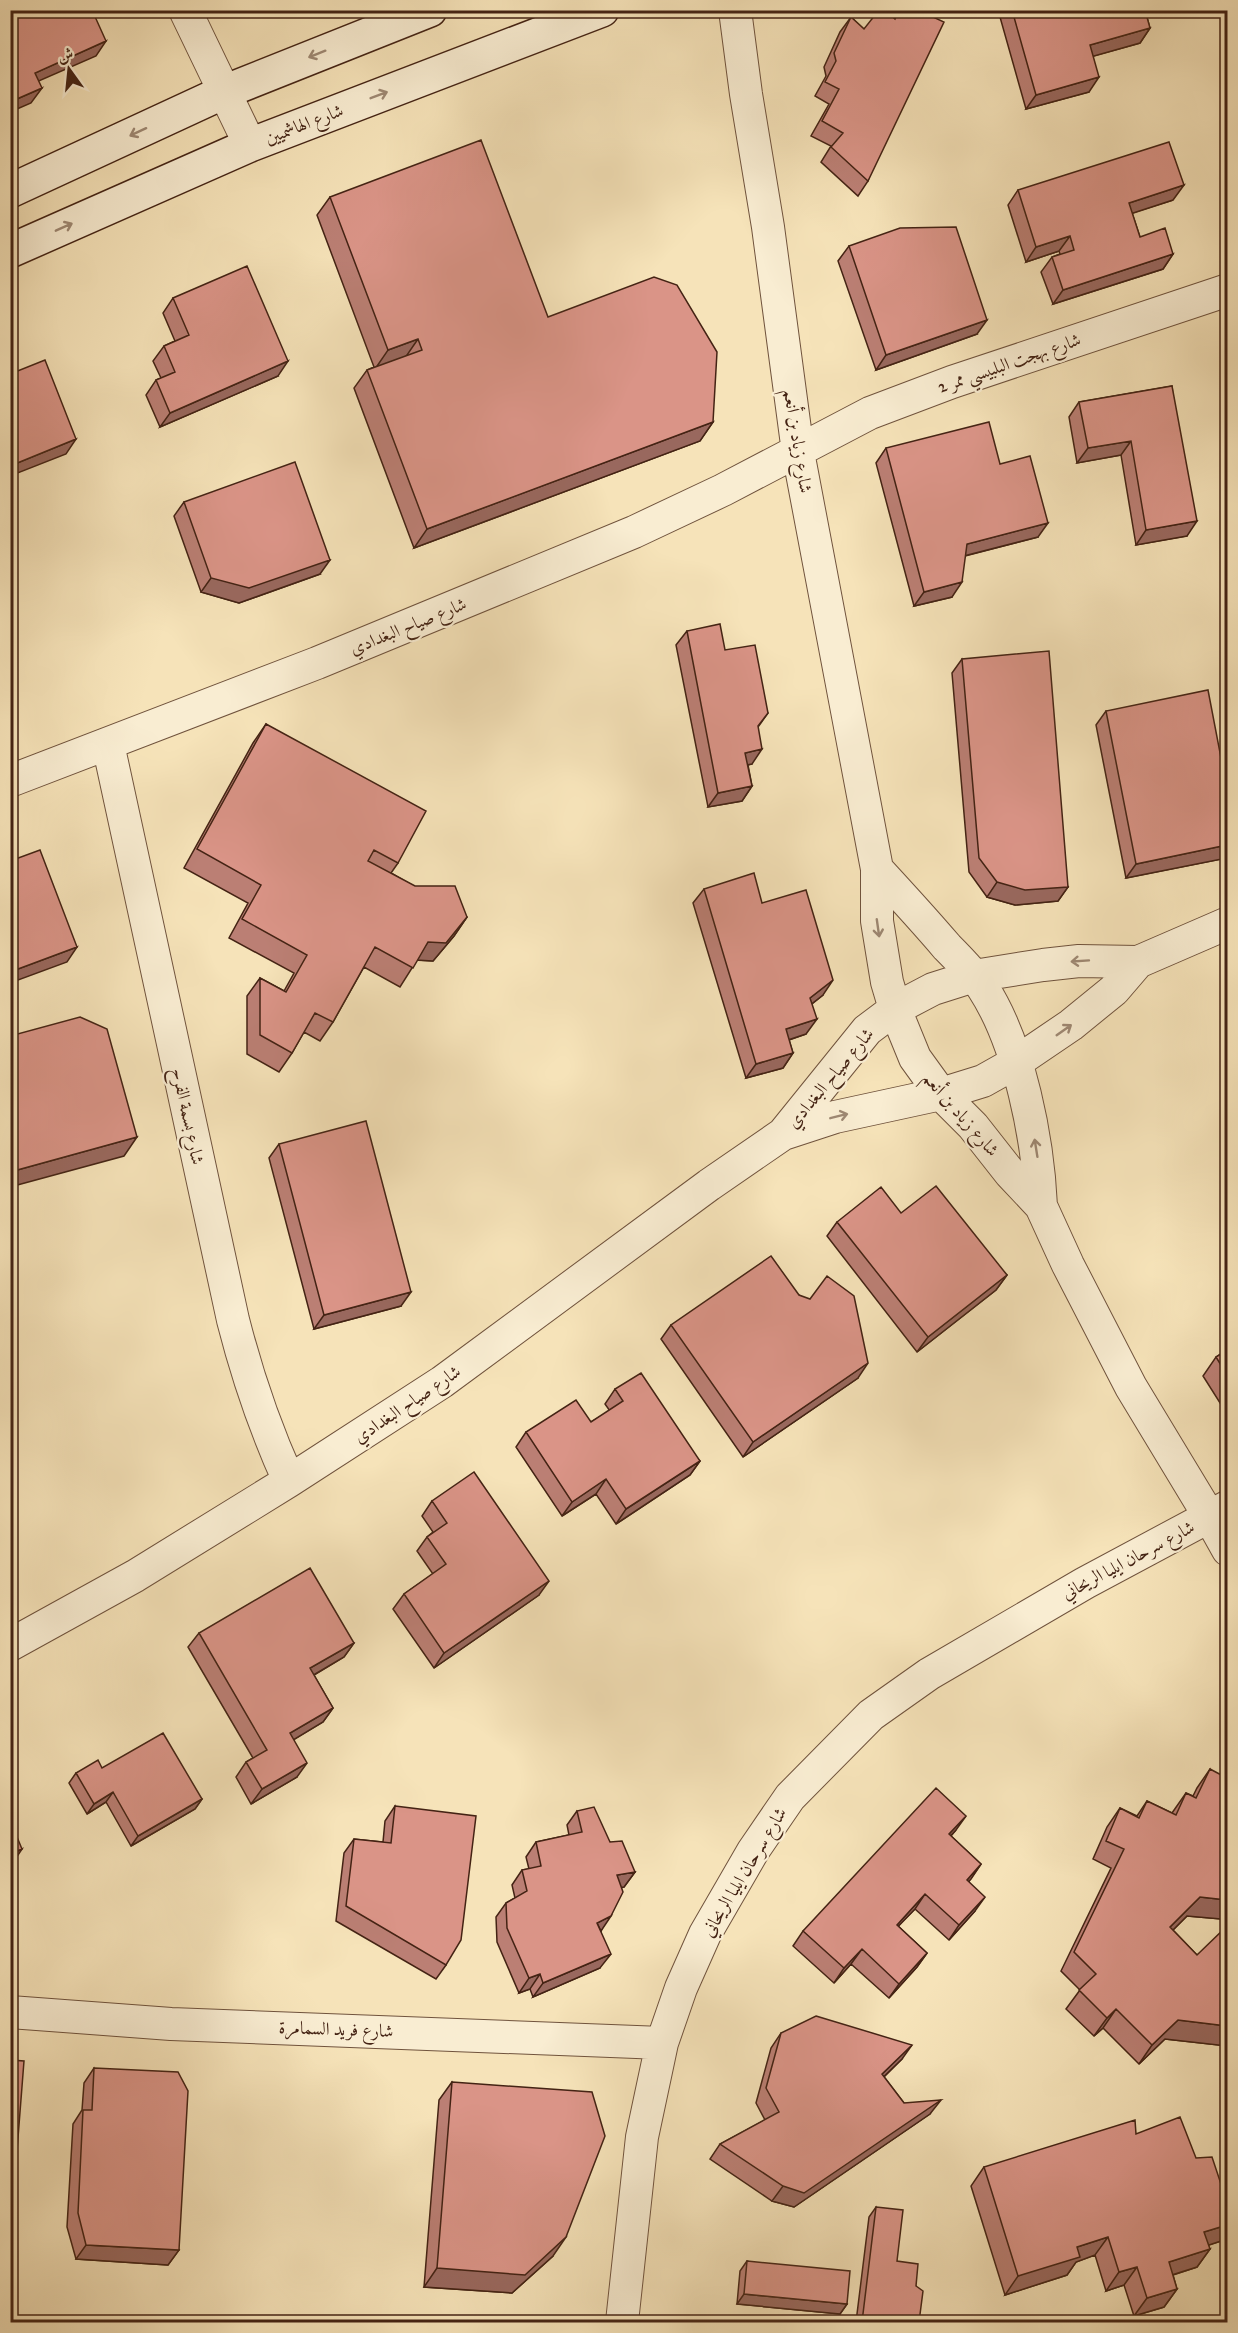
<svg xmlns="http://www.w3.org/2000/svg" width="1238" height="2333" viewBox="0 0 1238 2333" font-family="'IM FELL Great Primer',Amiri,serif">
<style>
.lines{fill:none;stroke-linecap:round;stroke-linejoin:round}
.street-casing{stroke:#70533d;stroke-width:34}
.secondary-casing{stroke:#442314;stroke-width:36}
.street{stroke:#f9edd2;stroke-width:32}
.secondary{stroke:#f9edd2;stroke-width:33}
.wall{fill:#bb7f74;stroke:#442314;stroke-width:1.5}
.shaded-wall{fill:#99685e;stroke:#442314;stroke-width:1.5}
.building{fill:#da9487;stroke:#442314;stroke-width:1.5}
.oneway{stroke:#9e8873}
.labels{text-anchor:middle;stroke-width:4.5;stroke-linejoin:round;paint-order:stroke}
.street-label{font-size:18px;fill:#442314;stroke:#f9edd2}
</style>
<rect width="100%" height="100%" fill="#f6e3b9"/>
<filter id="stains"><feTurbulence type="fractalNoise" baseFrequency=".00333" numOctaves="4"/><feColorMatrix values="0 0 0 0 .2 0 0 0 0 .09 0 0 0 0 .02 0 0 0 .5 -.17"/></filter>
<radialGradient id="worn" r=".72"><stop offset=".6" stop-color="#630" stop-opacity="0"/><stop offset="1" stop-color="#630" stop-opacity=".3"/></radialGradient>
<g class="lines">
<defs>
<path id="street" d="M185,10L250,145
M735,10L746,94L768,227L798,452L877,869V921L887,982L895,1009L915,1058L941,1094L973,1126L1010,1173L1041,1206L1068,1265L1131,1387L1209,1516L1228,1550
M108,744L233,1320C248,1379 264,1426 289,1481
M10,781L317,663L634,532L723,490L870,413L952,382L1228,290
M877,869C901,895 924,920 947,947C960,960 973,973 983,988C1020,1045 1038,1140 1041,1206
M783,1134L867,1030L895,1009L933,989L974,976L1043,965L1079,961L1138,962L1228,923
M10,1645L135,1576L289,1481L442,1382L709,1185L783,1134L835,1117L941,1094L983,1081L1015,1063L1071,1025L1114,990L1138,962
M10,2012L171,2024L662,2043
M622,2322L642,2137L662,2043L681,1988L705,1934L753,1851L790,1797L871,1715L929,1674L1085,1583L1227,1507"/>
<path id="secondary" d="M10,191L224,92L430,10
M10,251L250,145L602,10"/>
</defs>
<use href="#street" class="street-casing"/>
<use href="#secondary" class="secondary-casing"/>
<use href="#street" class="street"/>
<use href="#secondary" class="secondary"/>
</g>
<path class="wall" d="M898,10H918L868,181L858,196L821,162L831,146L811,136L829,104L815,96L826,76L824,67L840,32L851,17L864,29L893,17Z
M998,10H1145L1150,28L1140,43L1093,56L1089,92L1026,109Z
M1018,190L1173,200L1132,213L1140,237L1173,254L1163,269L1053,304L1041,272L1052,257L1060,254L1059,251L1026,262L1008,205Z
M330,197L548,317L713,422L700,441L414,548L354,388L367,370L374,367L317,215Z
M849,246L977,334L876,370L838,261Z
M173,298L278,376L160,427L146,395L156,380L161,378L153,361L164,346L175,341L163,313Z
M1172,386L1187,536L1136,545L1121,455L1077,463L1069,417L1079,402Z
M886,448L1000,464L1038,537L965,556L952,597L914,606L876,463Z
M184,502L320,574L239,603L201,592L174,516Z
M687,631L725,650L768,713L758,727L752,764L748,765L752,786L742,801L708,807L676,645Z
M962,659L1068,887L1058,901L1015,905L987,897L969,872L952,673Z
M1106,711L1226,784H1227V858L1126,878L1096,725Z
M266,724L398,863L391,873L467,917L454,936L433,961L417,960L400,987L364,967L333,1022L320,1041L304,1032L292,1053L279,1072L247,1054V996L260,978L284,991L294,973L229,938L248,903L184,868L253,743Z
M704,889L762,903L823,995L812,1004L806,1034L789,1040L793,1053L783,1068L746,1078L693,903Z
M279,1144L401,1306L314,1329L269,1158Z
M901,1213L1007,1275L996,1290L917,1352L827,1236L837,1222Z
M799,1295L858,1378L743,1457L661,1339L671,1325Z
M1227,1350V1414L1203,1376L1216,1357Z
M615,1389L700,1461L690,1475L616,1524L596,1494L562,1516L516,1447L526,1432L591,1422L610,1411L605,1404Z
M432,1501L539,1595L434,1668L393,1609L404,1594L433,1574L417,1551L427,1537L433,1532L422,1516Z
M199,1633L354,1643L344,1657L314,1675L333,1708L323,1722L294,1739L297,1777L251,1804L236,1777L246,1762L253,1758L188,1647Z
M102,1768L202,1799L195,1809L131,1846L106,1802L87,1814L69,1783L76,1773Z
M1210,1769L1227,1813L1221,1919L1187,1916L1173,1930L1197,1955L1227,1933V2046L1165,2039L1139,2064L1103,2028L1094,2036L1066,2009L1080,1990L1061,1971L1111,1868L1093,1859L1107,1827L1120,1808L1137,1816L1147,1801L1172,1813L1186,1793L1193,1796L1197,1788Z
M395,1806L446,1965L436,1979L336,1921L344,1853L354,1839L383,1842L385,1821Z
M577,1811L610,1842L635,1872L624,1887H622L601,1931L600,1968L533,1997L530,1989L519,1993L497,1942L496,1917L506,1903L515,1898L512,1885L522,1870L529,1869L526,1857L536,1842L569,1835L567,1825Z
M956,1830L951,1836L981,1864L969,1881L975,1911L949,1940L915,1909L898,1926L927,1953L917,1967L889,1998L851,1964L834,1983L793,1946L803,1931Z
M781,2033L902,2059L884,2077L904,2103L930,2114L794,2207L772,2201L710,2159L720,2144L765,2120L756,2103L771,2048Z
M94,2068L179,2250L168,2265L76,2259L67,2227L73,2124L82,2110L84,2083Z
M452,2082L553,2256L512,2293L424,2287L439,2100Z
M984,2167L1221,2241L1208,2245L1210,2249L1197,2267L1173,2275L1177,2289L1164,2307L1134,2316L1124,2285L1106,2291L1095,2255L1076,2262L1067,2275L1005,2295L971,2186Z
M876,2207L897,2261L916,2286L919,2322H856L869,2217Z
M747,2261L847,2304L840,2314L737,2304L740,2271Z"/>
<path class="shaded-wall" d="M1150,28L1140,43L1080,60L1090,45Z
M106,41L96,56L25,87L35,73Z
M1099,77L1089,92L1026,109L1036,95Z
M42,88L31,103L10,112V102Z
M1184,185L1173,200L1118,218L1129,203Z
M1070,236L1059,251L1026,262L1036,247Z
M1173,254L1163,269L1053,304L1063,290Z
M987,320L977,334L876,370L886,355Z
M418,339L405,358L375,369L388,350Z
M288,361L278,376L160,427L170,413Z
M713,422L700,441L414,548L427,529Z
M76,439L66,454L10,476V466Z
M1131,441L1121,455L1077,463L1088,448Z
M1197,521L1187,536L1136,545L1146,530Z
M1048,523L1038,537L956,558L967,544Z
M330,560L320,574L239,603L201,592L211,578Z
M962,582L952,597L914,606L924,592Z
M762,749L752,764L735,767L745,753Z
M752,786L742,801L708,807L718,793Z
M1227,845V858L1126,878L1136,864Z
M997,882L1068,887L1058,901L1015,905L987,897Z
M467,917L454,936L433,961L415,960L428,942Z
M77,947L67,962L10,983V972Z
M833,980L823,995L800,1013L810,998Z
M817,1019L806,1034L776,1044L786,1029Z
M793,1053L783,1068L746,1078L756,1064Z
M137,1137L124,1156L10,1187V1172Z
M1007,1275L996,1290L917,1352L928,1337Z
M411,1292L401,1306L314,1329L324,1315Z
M868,1363L858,1378L743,1457L753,1442Z
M700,1461L690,1475L616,1524L626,1509Z
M606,1479L596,1494L562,1516L572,1502Z
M549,1581L539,1595L434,1668L444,1653Z
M354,1643L344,1657L300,1683L310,1668Z
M333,1708L323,1722L280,1748L290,1733Z
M307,1763L297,1777L251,1804L262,1789Z
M113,1792L106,1802L87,1814L94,1804Z
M202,1799L195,1809L131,1846L138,1836Z
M966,1816L956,1830L938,1849L949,1834Z
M22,1849L12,1864L10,1865V1854Z
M981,1864L971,1879L957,1894L967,1880Z
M635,1872L624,1887L607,1890L617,1875Z
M925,1894L915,1909L886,1939L897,1925Z
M985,1897L975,1911L949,1940L959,1925Z
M1200,1897L1227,1900V1910L1221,1919L1187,1916L1157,1946L1170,1927Z
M611,1916L601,1931L597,1923Z
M862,1949L851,1964L834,1983L844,1968Z
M927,1953L917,1967L889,1998L899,1984Z
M611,1954L600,1968L533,1997L543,1983Z
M540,1974L530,1989L519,1993L529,1978Z
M1116,2009L1103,2028L1094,2036L1107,2018Z
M1178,2020L1227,2026V2046L1165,2039L1139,2064L1152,2045Z
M912,2045L902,2059L871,2089L882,2074Z
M941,2100L930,2114L794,2207L772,2201L783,2186Z
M1227,2225V2232L1221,2241L1191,2251L1204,2232Z
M566,2237L553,2256L512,2293L424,2287L437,2268Z
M1108,2237L1095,2255L1076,2262L1067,2275L1005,2295L1018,2276L1077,2247Z
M86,2245L179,2250L168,2265L76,2259Z
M1210,2249L1197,2267L1156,2280L1169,2262Z
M1137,2267L1124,2285L1106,2291L1119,2272Z
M1177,2289L1164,2307L1134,2316L1147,2298Z
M744,2294L847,2304L840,2314L737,2304Z"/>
<path class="building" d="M10,10H92L106,41L35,73L42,88L10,102Z
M879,10H885L895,19L899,10H918L944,22L868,181L831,147L843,133L822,121L839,89L825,82L836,61L834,53L851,17L864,29Z
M1012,10H1145L1150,28L1090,45L1099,77L1036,95Z
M481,140L548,317L654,277L677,285L717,352L713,422L427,529L367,370L422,350L418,339L388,350L330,197Z
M1169,142L1184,185L1129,203L1140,237L1165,228L1173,254L1063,290L1052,257L1074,250L1070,236L1036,247L1018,190Z
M956,227L987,320L886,355L849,246L900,228Z
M247,266L288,361L170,413L156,380L175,372L164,346L189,335L173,298Z
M45,360L76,439L10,466V374Z
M1172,386L1197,521L1146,530L1131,441L1088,448L1079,402Z
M989,422L1000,464L1030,456L1048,523L967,544L962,582L924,592L886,448Z
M295,462L330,560L249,588L211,578L184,502Z
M720,624L725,650L755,645L768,713L758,726L762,749L745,753L752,786L718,793L687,631Z
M1049,651L1068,887L1025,890L997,882L979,858L962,659Z
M1208,690L1226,784H1227V845L1136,864L1106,711Z
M266,724L426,811L398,863L374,850L368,861L415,886H455L467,917L446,943L428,942L413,968L375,947L333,1022L315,1013L292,1053L260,1035V978L286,992L307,955L242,919L261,885L197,849Z
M40,850L77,947L10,972V861Z
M754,873L762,903L806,890L833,980L810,998L817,1019L786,1029L793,1053L756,1064L704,889Z
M80,1017L107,1029L137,1137L10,1172V1036Z
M366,1121L411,1292L324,1315L279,1144Z
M936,1186L1007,1275L928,1337L837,1222L881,1187L901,1213Z
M771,1256L799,1295L810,1299L827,1276L854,1296L868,1363L753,1442L671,1325Z
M1227,1350V1375L1216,1357Z
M641,1373L700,1461L626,1509L606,1479L572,1502L526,1432L576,1400L591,1422L623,1401L615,1389Z
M474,1472L549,1581L444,1653L404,1594L446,1564L427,1537L447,1523L432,1501Z
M310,1568L354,1643L310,1668L333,1708L290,1733L307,1763L262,1789L246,1762L267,1750L199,1633Z
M163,1733L202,1799L138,1836L113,1792L94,1804L76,1773L98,1760L102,1768Z
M1210,1769L1227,1778V1900L1200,1897L1170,1927L1197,1955L1224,1929L1227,1933V2026L1178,2020L1152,2045L1116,2009L1107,2018L1079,1990L1096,1974L1074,1952L1124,1849L1106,1841L1120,1808L1139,1818L1147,1801L1176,1815L1186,1793L1196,1798Z
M936,1788L966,1816L949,1834L981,1864L967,1880L985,1897L959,1925L925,1894L897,1925L927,1953L899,1984L862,1949L844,1968L803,1931Z
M395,1806L476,1816L461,1940L446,1965L346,1906L354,1839L391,1843Z
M594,1807L610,1842L622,1841L635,1872L617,1875L623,1892L611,1916L597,1923L611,1954L543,1983L540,1974L529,1978L507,1928L506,1903L527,1891L522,1870L541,1866L536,1842L582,1832L577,1811Z
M10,1820L22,1849L10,1854Z
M816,2016L912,2045L882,2074L904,2103L941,2100L804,2193L783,2186L720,2144L779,2112L766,2088L781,2033Z
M10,2060L24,2061L10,2240Z
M94,2068L178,2072L188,2091L179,2250L86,2245L78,2213L83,2110H92Z
M452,2082L592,2092L605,2136L566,2237L525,2275L437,2268Z
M1180,2117L1196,2158L1212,2157L1227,2202V2225L1204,2232L1210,2249L1169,2262L1177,2289L1147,2298L1137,2267L1119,2272L1108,2237L1077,2247L1080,2257L1018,2276L984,2167L1135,2120L1136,2134Z
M876,2207L903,2210L897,2261L918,2264L916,2286L923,2291L919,2322H862Z
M747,2261L850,2271L847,2304L744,2294Z
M814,2319L838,2322H814Z"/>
<defs><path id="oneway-shaft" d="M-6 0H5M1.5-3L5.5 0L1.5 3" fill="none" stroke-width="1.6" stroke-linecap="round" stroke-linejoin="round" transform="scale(1.5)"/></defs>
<g class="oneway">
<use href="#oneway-shaft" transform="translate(317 54) rotate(158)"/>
<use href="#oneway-shaft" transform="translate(379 95) rotate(-21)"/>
<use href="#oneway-shaft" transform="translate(138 132) rotate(155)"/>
<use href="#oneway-shaft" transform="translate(64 227) rotate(-24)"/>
<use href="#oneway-shaft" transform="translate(878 928) rotate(82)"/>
<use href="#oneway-shaft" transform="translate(1080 961) rotate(176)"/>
<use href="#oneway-shaft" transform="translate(1064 1030) rotate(-35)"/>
<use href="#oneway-shaft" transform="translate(839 1116) rotate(-14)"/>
<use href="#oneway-shaft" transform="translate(1036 1148) rotate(-99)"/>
</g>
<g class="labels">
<g class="street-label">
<text transform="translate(304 124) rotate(-21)" y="6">شارع الهاشميين</text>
<text transform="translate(1009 363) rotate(-19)" y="6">شارع بهجت البلبيسي ممر 2</text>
<text transform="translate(798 441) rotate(81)" y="6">شارع زياد بن أنعم</text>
<text transform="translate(408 626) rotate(-22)" y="6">شارع صياح البغدادي</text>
<text transform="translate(830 1078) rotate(-50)" y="6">شارع صياح البغدادي</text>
<text transform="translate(961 1114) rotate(49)" y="6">شارع زياد بن أنعم</text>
<text transform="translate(188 1116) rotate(78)" y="6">شارع بسمة الفرح</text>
<text transform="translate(407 1404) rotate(-34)" y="6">شارع صياح البغدادي</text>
<text transform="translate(1128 1560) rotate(-28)" y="6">شارع سرحان ايليا الريحاني</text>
<text transform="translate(744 1872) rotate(-59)" y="6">شارع سرحان ايليا الريحاني</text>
<text transform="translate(336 2029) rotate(2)" y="6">شارع فريد السمامرة</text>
</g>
</g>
<rect width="1238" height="2333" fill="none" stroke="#f6e3b9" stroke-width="36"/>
<rect x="12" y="12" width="1214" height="2309" fill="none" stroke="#442314" stroke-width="3"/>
<rect x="18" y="18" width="1202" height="2297" fill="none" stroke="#442314" stroke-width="1.5"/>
<g transform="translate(69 69) rotate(345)" stroke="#f9edd2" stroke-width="4.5" paint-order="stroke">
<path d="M0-4.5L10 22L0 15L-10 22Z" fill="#442314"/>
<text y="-9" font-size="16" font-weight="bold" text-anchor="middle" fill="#442314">ش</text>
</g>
<rect width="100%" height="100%" filter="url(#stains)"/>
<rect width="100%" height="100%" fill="url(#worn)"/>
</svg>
